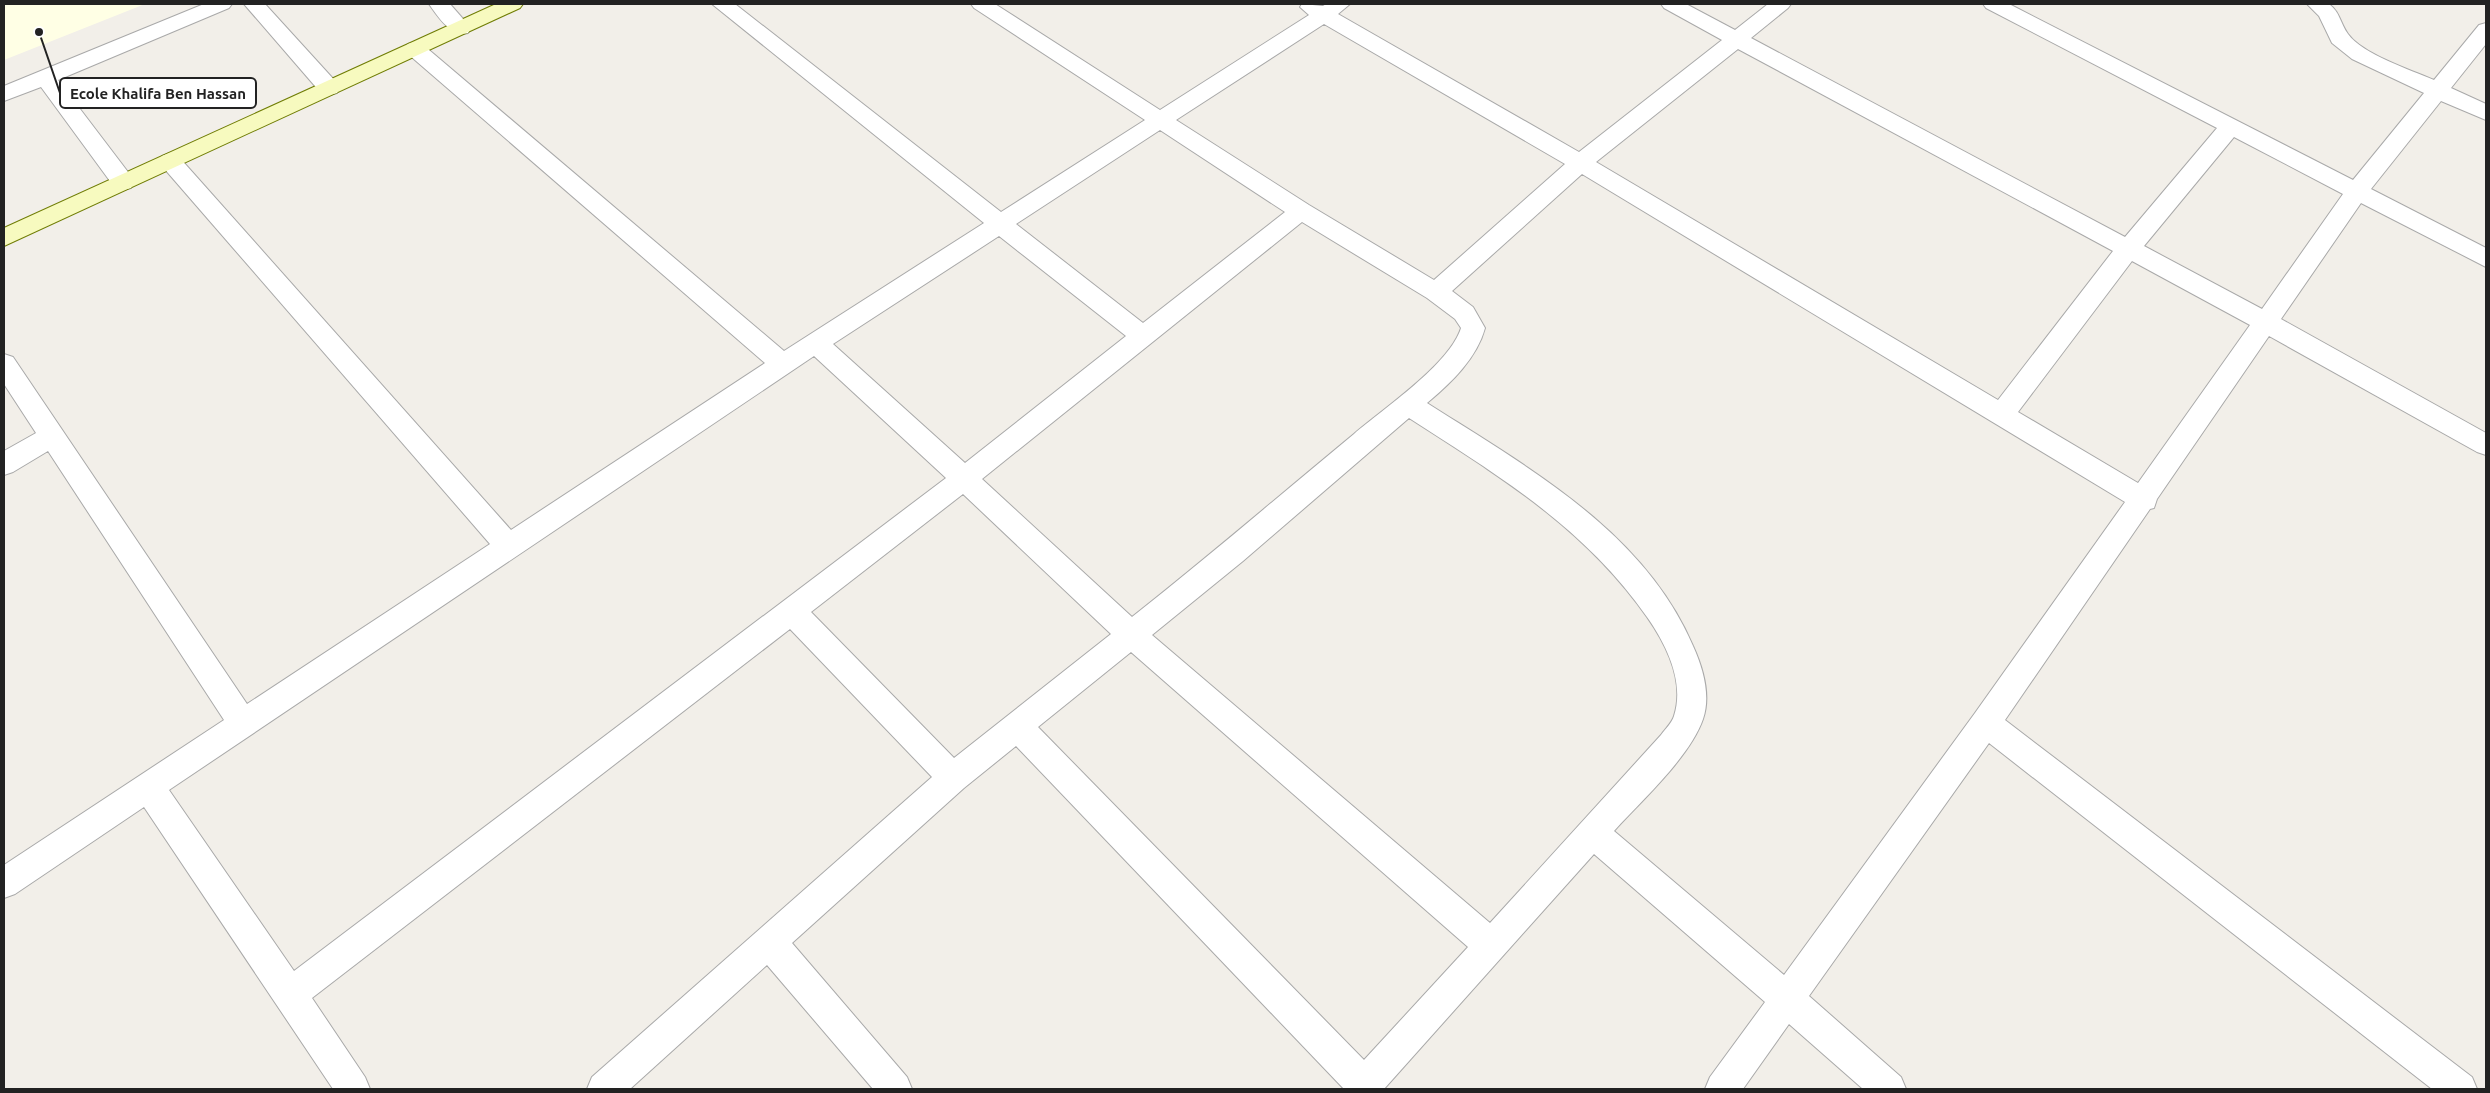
<svg xmlns="http://www.w3.org/2000/svg" width="2490" height="1093" viewBox="0 0 2490 1093" font-family="Ubuntu,sans-serif">
<style>
.education{fill:#ffffe5}
.lines{fill:none;stroke-linecap:round;stroke-linejoin:round}
.street-casing{stroke:#a9a9a9;stroke-width:2}
.secondary-casing{stroke:#707d05;stroke-width:2}
.street{fill:#fff;fill-rule:evenodd}
.secondary{fill:#f7fabf;fill-rule:evenodd}
.leader{fill:none;stroke:#222;stroke-width:2}
.callout-dot{fill:#222;stroke:#fff;stroke-width:2}
.callout{fill:#fff;stroke:#222;stroke-width:2}
.callout-label{font-size:15px;text-anchor:middle;font-weight:bold;fill:#222}
</style>
<rect width="100%" height="100%" fill="#f2efe9"/>
<path class="education" d="M4,4H145L4,60Z"/>
<g class="lines">
<defs>
<path id="street" d="M204,4H232L229,8L58,80L131,176L134,182L131,188L123,190L115,188L41,87L4,101V86Z
M244,4H265L337,83L340,88L337,93L329,95L321,93Z
M429,4H450L471,28L468,33C451,37 438,17 429,4Z
M712,4H735L1001,212L1145,120L974,8L971,4H995L1160,110L1309,15L1300,7L1302,4L1323,6L1326,4H1350L1338,14L1579,152L1722,40L1664,8L1661,4H1686L1735,30L1768,4H1791L1788,8L1751,38L2125,237L2217,128L1986,8L1983,4H2009L2353,180L2424,93L2352,59L2332,43L2319,16L2307,4H2329C2340,12 2340,23 2348,34C2362,54 2411,70 2434,80L2479,25L2486,23V44L2451,88L2486,104V120L2441,101L2371,189L2486,248V267L2361,203L2281,319L2486,433V455L2477,452L2269,336L2157,499L2154,508L2150,509L2005,720L2472,1077L2477,1089H2432L1989,743L1809,996L1901,1077L1906,1089H1863L1789,1024L1743,1089H1705L1710,1077L1765,1002L1594,854L1384,1089H1344L1016,746L964,788L792,943L907,1077L912,1089H873L767,965L630,1089H587L592,1077L932,777L790,629L312,998L365,1077L370,1089H333L144,807L15,894L4,898V865L224,720L48,451L13,472L4,475V451L36,433L4,384V354L13,357L247,704L490,544L162,166L159,161L162,156L170,153L178,156L511,530L765,363L408,54L404,49L408,44L415,42L422,44L784,351L984,223ZM1324,24L1565,164L1434,280L1309,205L1176,120ZM1738,49L2113,251L1998,400L1596,162ZM1160,130L1285,212L1143,323L1016,224ZM2234,137L2343,194L2262,309L2144,246ZM1582,174L2125,502L1975,713L1784,975L1614,831C1641,801 1690,757 1703,719C1711,696 1703,668 1693,646C1644,531 1527,467 1427,403C1451,383 1477,358 1485,328L1473,307L1452,291ZM1302,222L1427,298L1455,319L1461,328C1450,364 1383,409 1354,434C1280,495 1207,558 1132,617L982,479ZM999,236L1126,336L965,463L833,344ZM2132,261L2250,325L2138,483L2018,412ZM814,356L946,478L294,971L169,790ZM1409,418C1499,476 1584,527 1647,617C1666,644 1685,682 1674,716C1672,723 1665,729 1661,735L1490,923L1152,635L1243,561ZM963,494L1111,634L954,758L811,612ZM1131,652L1468,947L1364,1060L1038,727Z"/>
<path id="secondary" d="M496,4H523L520,8L4,246V228Z"/>
</defs>
<use href="#street" class="street-casing"/>
<use href="#secondary" class="secondary-casing"/>
<use href="#street" class="street"/>
<use href="#secondary" class="secondary"/>
</g>
<path class="leader" d="M39 32L60 93"/>
<circle class="callout-dot" cx="39" cy="32" r="5"/>
<rect class="callout" x="60" y="78" width="196" height="30" rx="5"/>
<g class="callout-label">
<text x="158" y="99">Ecole Khalifa Ben Hassan</text>
</g>
<rect width="2490" height="1093" fill="none" stroke="#222222" stroke-width="10"/>
</svg>
